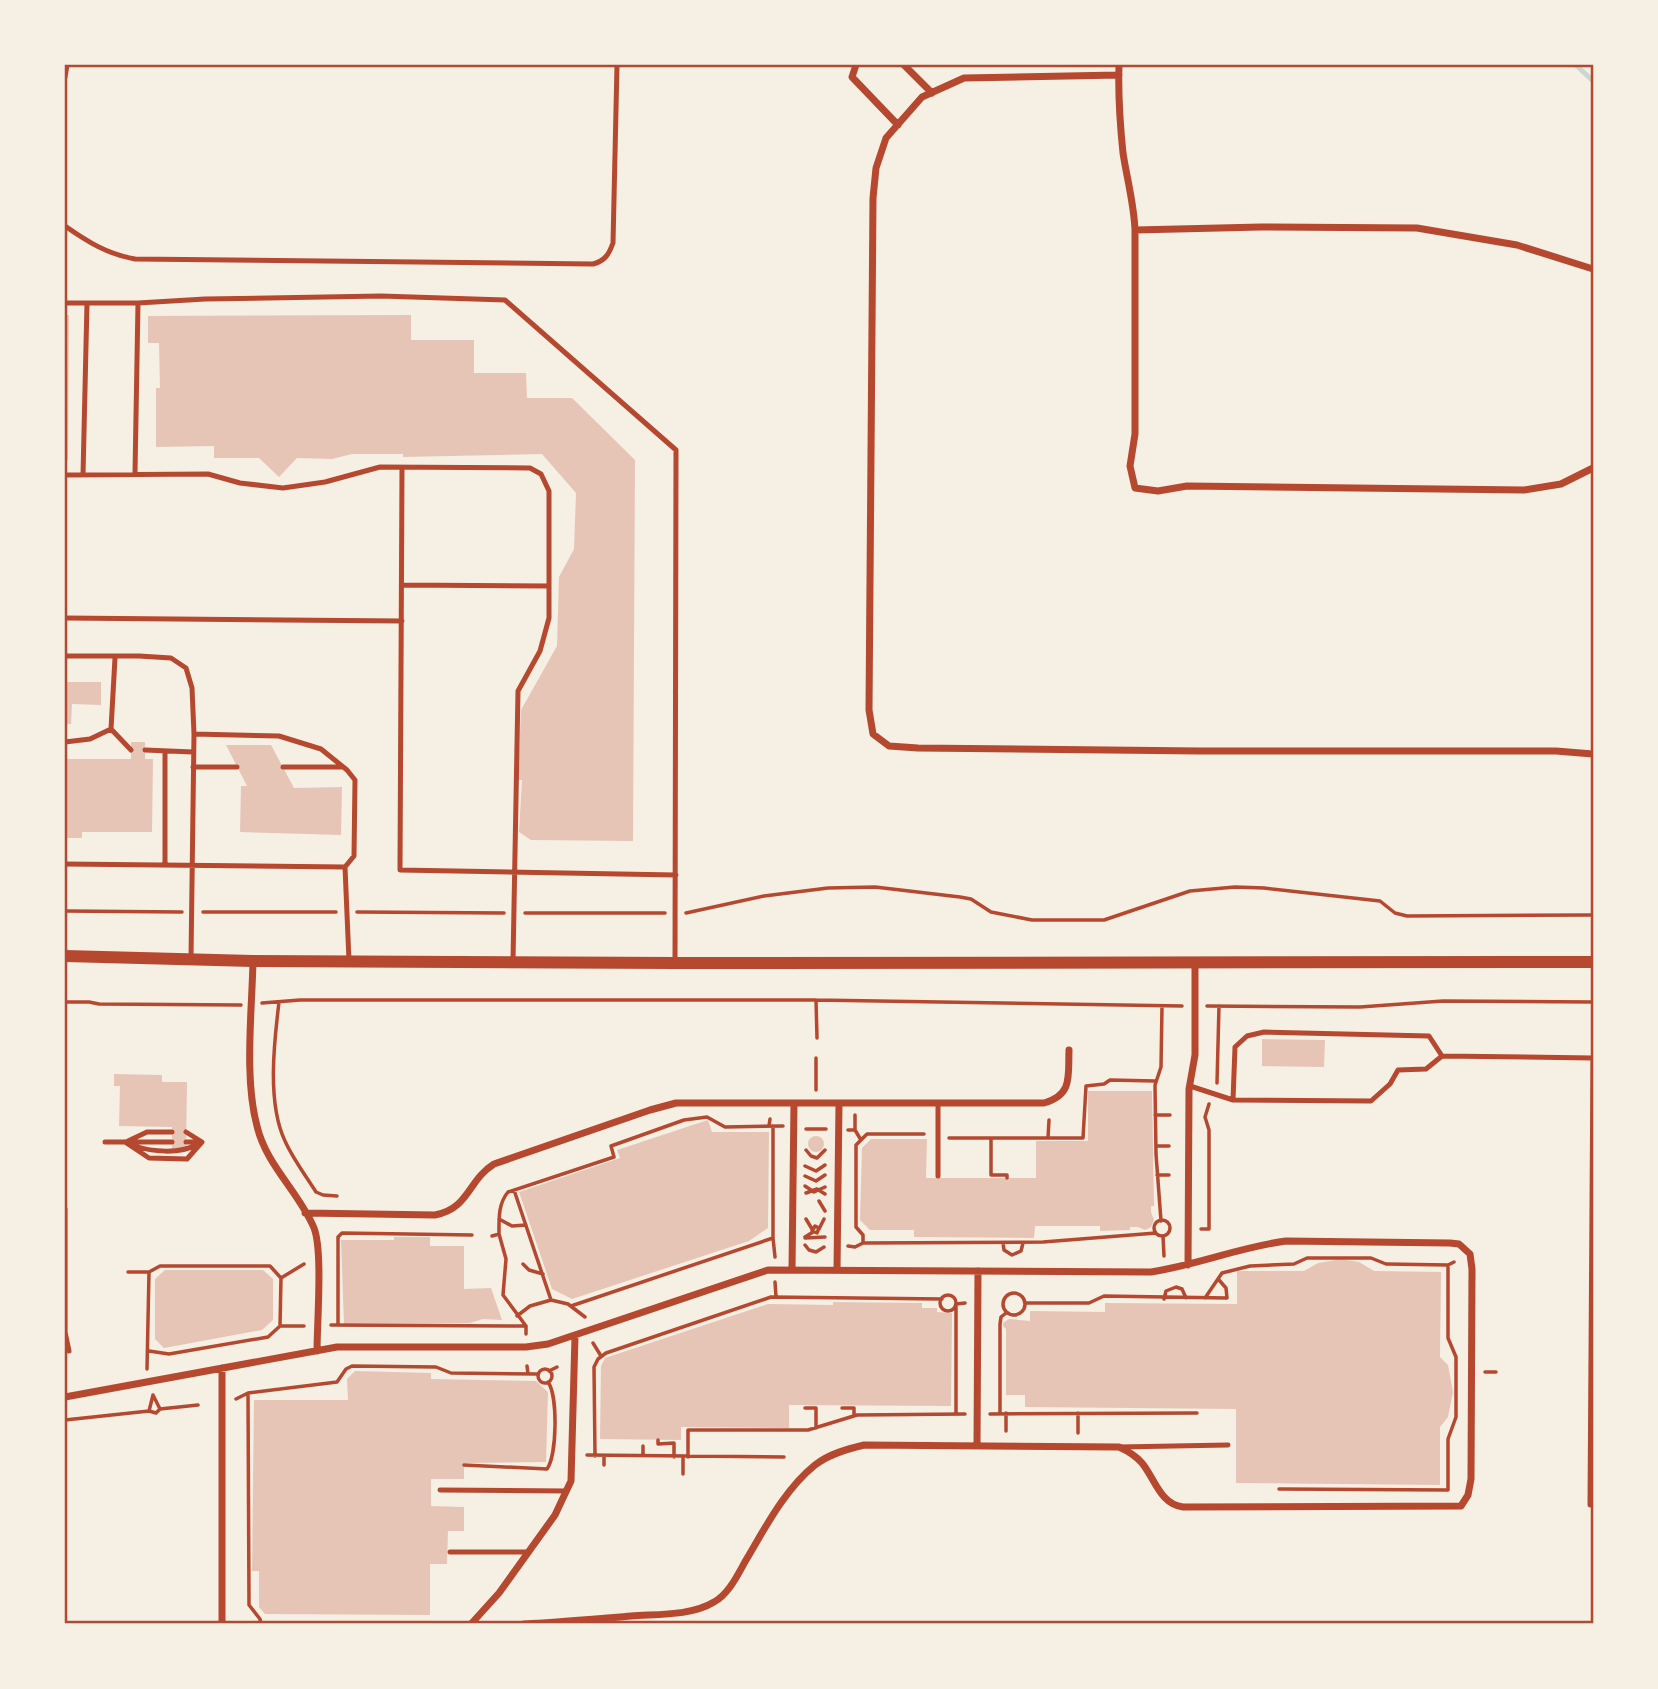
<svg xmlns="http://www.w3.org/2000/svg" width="1658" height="1689" viewBox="0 0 1658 1689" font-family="'Source Sans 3',sans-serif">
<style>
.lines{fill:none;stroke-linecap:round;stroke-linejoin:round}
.stream{stroke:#c9d6d2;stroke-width:5}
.building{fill:#e6c5b7}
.path{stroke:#b5482f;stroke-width:3.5}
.service{stroke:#b5482f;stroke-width:5}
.minor{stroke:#b5482f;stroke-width:7}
.tertiary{stroke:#b5482f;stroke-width:12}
.neatline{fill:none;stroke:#b5482f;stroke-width:2.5}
</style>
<rect width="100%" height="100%" fill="#f6efe4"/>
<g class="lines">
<path class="stream" d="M1576,65L1593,81"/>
</g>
<path class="building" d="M65,315H69L68,460H65Z
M411,315V340H474V373H526L527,398H572L635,460L633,841L531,840L519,832L522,780H518L521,710L557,646L559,577L574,549L576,493L542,454L403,457V454H352L332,459L297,458L279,477L259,458H214V446L156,447V388H160L159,343H148V316Z
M65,682H101V705L72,704L71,724H65Z
M131,742H145V759H153L152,832H82V838H65V759H131Z
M226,745H271L294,788L342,787L341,835L240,832L241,786H247Z
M1262,1039L1325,1040L1324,1067L1262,1066Z
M114,1074L162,1075V1082H187L186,1149H172V1127L119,1126L120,1086H114Z
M1088,1091H1152L1154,1206H1151V1212L1154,1220L1151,1227L1145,1230L1138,1227H1130V1230L1100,1231V1226H1035L1034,1238L914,1237V1230H870L860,1220L862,1148L871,1139H927L926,1178H1036V1141H1088Z
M708,1120L712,1132H769L768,1228L749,1241L572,1299L552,1289L519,1192L620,1158L617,1150Z
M808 1144a8 8 0 1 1 16 0a8 8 0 1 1-16 0Z
M394,1237H430V1246H464V1289L491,1288L502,1320L483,1319L470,1323L344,1324L341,1240H394Z
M1341,1259L1359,1262L1374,1271L1441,1272L1440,1357L1448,1365L1453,1392L1448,1417L1440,1427V1485L1236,1483V1409L1025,1407V1395H1006V1329L1003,1326V1323L1009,1319L1030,1321V1311L1105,1312V1303L1237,1304V1271H1304L1318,1263Z
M165,1270H263L273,1279V1320L262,1330L164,1348L155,1339V1279Z
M833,1302L922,1303V1308H937V1312L952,1313L951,1406L789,1405V1428L681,1427V1440L600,1439L601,1366L605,1358L768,1304L833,1305Z
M355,1371L431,1373V1379L536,1381L548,1392L546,1462L464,1463V1479H431V1506L464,1507V1531H448L447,1564H430V1615L265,1614L259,1607V1571H252L254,1400H348L347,1379Z"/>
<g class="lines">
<path class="path" d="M65,911L182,912
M203,912H336
M357,912L504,913
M525,913H665
M686,913L764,896L828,888L875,887L960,897L971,899L991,912L1032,920H1104L1190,891L1235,887L1264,888L1380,901L1395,913L1407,916L1593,915
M816,1000L817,1038
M65,1002H89L99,1004L241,1005
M279,1002C274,1043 267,1103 285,1141C293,1159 306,1176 316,1192L323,1195L337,1196
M262,1003L300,1000H816L1182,1006
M1207,1006L1360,1007L1443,1001L1593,1002
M1217,1083L1219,1006
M816,1090V1058
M1155,1115H1170
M769,1126L770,1119
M806,1129H826
M848,1130H855L861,1140
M855,1130V1115
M949,1138H1083L1086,1086L1104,1084L1110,1080L1155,1081
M991,1138V1175H1007V1178
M1048,1138L1049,1120
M1156,1146H1169
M806,1150L811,1156L817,1158L825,1150
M805,1166L816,1171L825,1165
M1157,1175H1169
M805,1176L816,1181L825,1175
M805,1186L814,1192L825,1187
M514,1190L551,1300L568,1304L585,1317
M806,1193L817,1189L825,1194
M819,1201L825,1211
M499,1219L512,1226L526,1225
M806,1219L812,1229
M1154 1228a8 8 0 1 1 16 0a8 8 0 1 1-16 0Z
M1161,1221L1156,1154L1155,1085L1161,1067L1162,1006
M815,1226L819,1228L817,1233L812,1231Z
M819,1229L824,1219
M1201,1229H1209V1130L1205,1117L1209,1104
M499,1234C499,1219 498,1204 508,1192L614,1157L611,1146L684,1120L707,1117L725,1127L783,1126
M492,1236L499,1234L506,1259L503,1295L526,1326
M1163,1236L1164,1256
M805,1237L813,1232
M773,1238V1126
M805,1238L825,1237
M863,1242V1235L856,1227V1145L867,1134H924
M1003,1243L1004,1250L1012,1255L1021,1251L1023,1243
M805,1245L809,1250L816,1252L824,1247
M848,1246L855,1247L863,1243L1043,1242L1156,1233
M523,1264L529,1270L543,1274
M128,1272H149
M281,1278L304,1264
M775,1282L776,1297
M1003 1304a11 11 0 1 1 22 0a11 11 0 1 1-22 0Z
M940 1303a8 8 0 1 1 16 0a8 8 0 1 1-16 0Z
M1205,1298L1222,1273L1250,1266L1294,1264L1307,1258H1371L1386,1264L1448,1265L1454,1262
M1164,1299L1166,1291L1176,1287L1182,1289L1186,1298
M1025,1303H1089L1104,1296L1227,1298L1226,1288L1219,1280
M571,1306L773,1238L775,1257
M517,1316L530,1306L551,1300
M331,1325L526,1326V1334
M338,1325V1237L342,1233L472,1235
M593,1343L601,1356
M149,1351L169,1354L268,1337L280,1326H304
M527,1366L528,1374
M147,1369L149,1272L160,1266H270L281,1278L280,1326
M538 1376a7 7 0 1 1 14 0a7 7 0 1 1-14 0Z
M549,1371L557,1367
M1485,1372H1496
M248,1393L249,1605L260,1619L261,1624
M153,1395L160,1409
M236,1399L248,1393L337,1382L346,1369L352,1366L436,1367L451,1373L538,1374
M805,1408H816V1428
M842,1408H854V1415
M149,1411L153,1395
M1000,1413V1324L1001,1317L1006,1313
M1006,1413V1431
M1078,1413V1433
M956,1414V1304L965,1303
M990,1414L1197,1413
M65,1420L149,1411L156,1413L160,1409L198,1405
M658,1440V1444L674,1443V1457
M643,1446V1456
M587,1455L784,1457
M595,1456L594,1367L598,1359L606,1353L771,1297L942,1299
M688,1457V1430H808L857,1415L965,1414
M464,1465L547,1469C557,1455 558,1396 548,1382
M604,1465V1456
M683,1474V1457
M1279,1489L1448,1490V1439L1456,1417V1357L1448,1338V1265"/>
<path class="service" d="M65,77L67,65
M65,226C88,242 107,254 135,259L593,264C605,261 609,254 613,243L617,65
M65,303H87
M138,303L205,299L381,296L505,300L676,450L675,962
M402,468L400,870L676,875
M65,475L208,474L240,483L283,488L325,482L380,467L530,468L541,474L549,491V618L540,651L518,691L513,961
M83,475L87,303H138L135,473
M402,585L549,586
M65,618L402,621
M65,656H139L171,658L186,668L192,688L194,734L191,958
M111,729L131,750
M194,734L279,736L321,749L347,770L355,780L354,856L345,867L349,961
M65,742L90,739L111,729L115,658
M145,750L193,752
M193,767H237
M283,767H342
M65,864L345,867
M165,865V751
M1190,1086L1233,1100L1371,1101L1390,1084L1398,1070L1426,1069L1442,1056L1593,1058L1590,1505
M1233,1100L1235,1047L1247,1036L1264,1032L1429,1036L1442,1056
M938,1104V1176
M186,1132L202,1142
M128,1141L147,1132H172
M105,1142H172
M125,1142L149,1158L187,1159L202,1142
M186,1142H199
M135,1146C152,1152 180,1154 196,1145
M65,1209V1331
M65,1332L69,1351
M1119,1447L1228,1445
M440,1490L567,1491
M450,1552H529"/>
<path class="minor" d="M856,65L852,77L898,125
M904,65L932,93
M1119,65C1118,94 1120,124 1123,153C1127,179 1134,204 1135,230V434L1130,466L1135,488L1158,491L1187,486L1524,490L1561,484L1593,468
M1119,75L964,78L922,97L886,138L876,168L873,198L869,710L873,734L889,746L918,748L1200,751H1556L1593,754
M1135,230L1261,227L1417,228L1517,245L1593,269
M253,961C252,1011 244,1078 257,1126C266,1165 299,1192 314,1228C323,1251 317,1323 317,1351
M305,1213L435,1215C469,1209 468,1180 494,1164L650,1110L676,1103H1044C1073,1095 1068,1076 1069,1050
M1188,1265L1189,1089L1195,1055V963
M792,1269L794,1103
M837,1270L839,1103
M222,1368V1624
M65,1397L337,1347H526L548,1344L768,1270L1151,1272C1197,1265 1240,1247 1286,1241L1450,1243L1459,1244L1470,1254L1472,1269L1471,1479L1468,1495L1461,1506L1183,1507C1160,1504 1155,1479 1142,1463C1136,1456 1128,1451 1119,1447L864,1445C847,1449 829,1454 815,1465C785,1489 765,1528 746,1560C738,1574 729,1594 714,1602C691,1616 657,1614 631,1616C595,1619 560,1622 524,1624
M977,1445L978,1271
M471,1624L499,1593L555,1515L571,1481L575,1336"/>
<path class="tertiary" d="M65,956L253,961L675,963L1593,962"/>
</g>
<rect width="1658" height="1689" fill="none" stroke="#f6efe4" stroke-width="133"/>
<rect x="66" y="66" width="1526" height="1556" class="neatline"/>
</svg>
